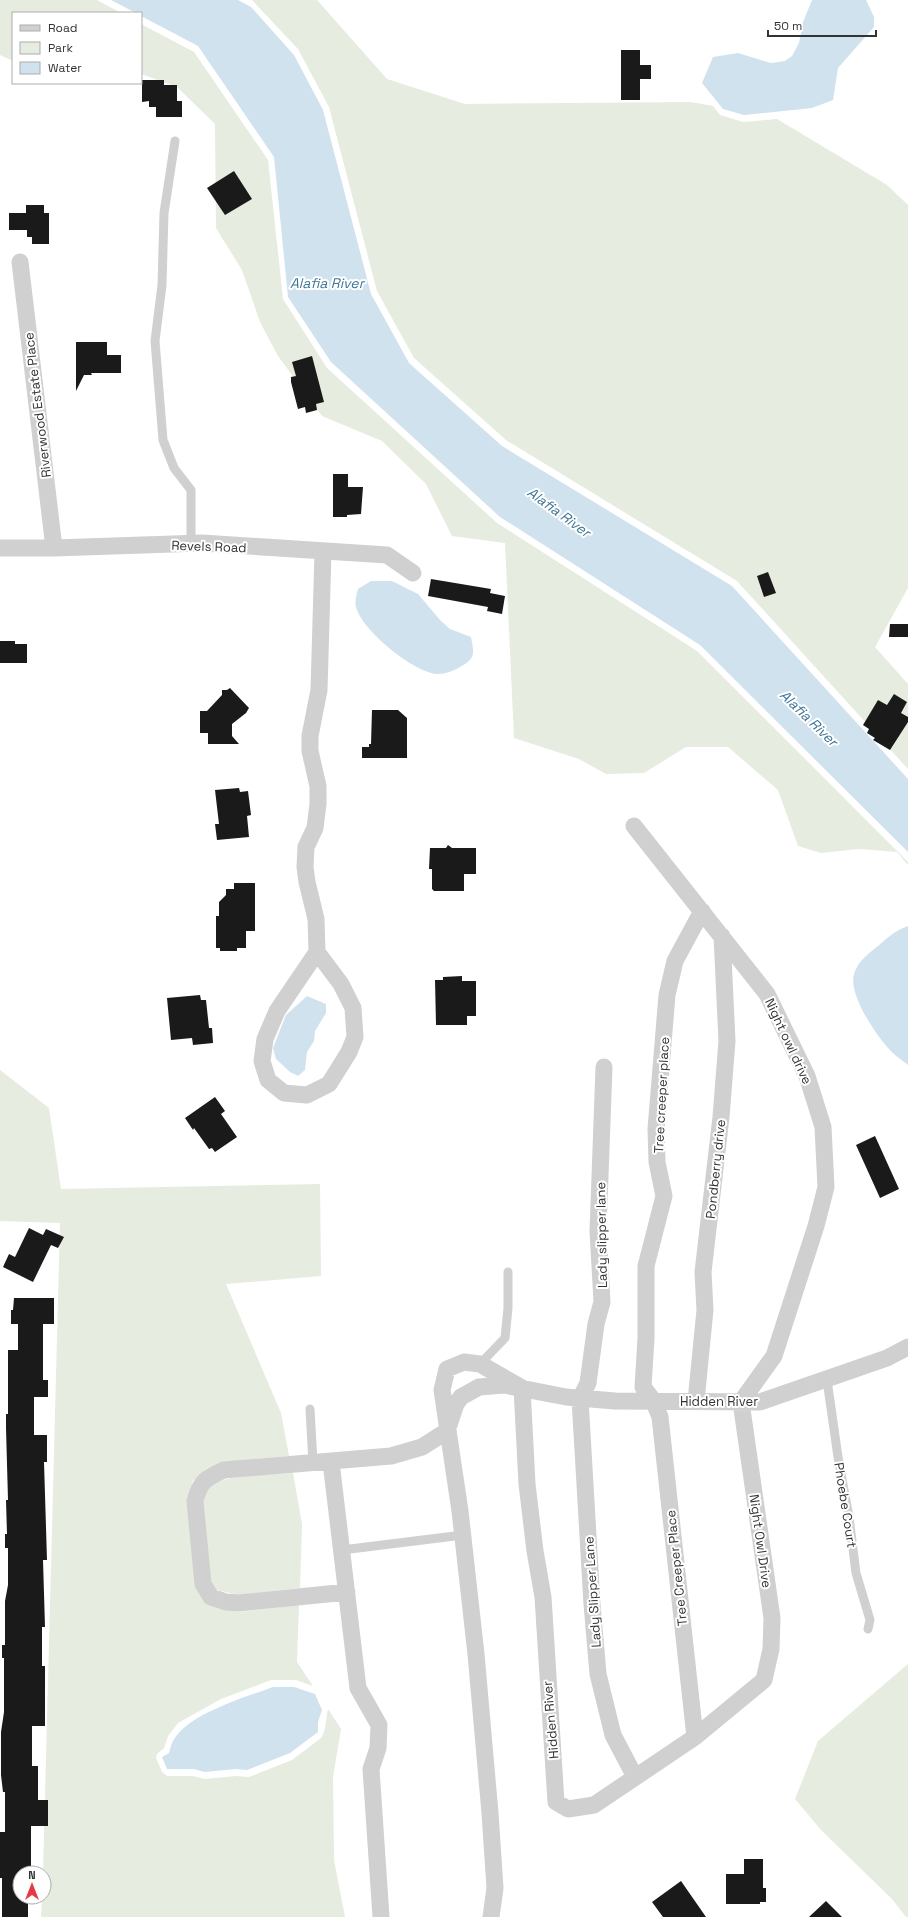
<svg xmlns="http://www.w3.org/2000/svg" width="908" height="1917" viewBox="0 0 908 1917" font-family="'Space Grotesk',sans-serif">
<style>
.green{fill:#e6ecdf}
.water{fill:#cfe2ee}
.building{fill:#1a1a1a}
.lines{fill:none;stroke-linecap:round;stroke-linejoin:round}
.lane{stroke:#d0d0d0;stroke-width:9}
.street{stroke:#d0d0d0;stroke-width:17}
.labels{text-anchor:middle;stroke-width:4;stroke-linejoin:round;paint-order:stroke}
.street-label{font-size:13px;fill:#333;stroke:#fff}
.water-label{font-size:14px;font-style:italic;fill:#3f7597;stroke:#fff}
</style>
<rect width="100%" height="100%" fill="#fff"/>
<path class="green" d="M0,0H97L121,13H13V61L0,55Z
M252,0H317L387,79L465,104L691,102L713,106L720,115L743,122L777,119L887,185L908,205V588L875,647L908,684V769L737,581L506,440L414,358L377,291L329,107L298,49Z
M141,24L194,52L268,160L283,299L327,368L497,523L697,651L908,862V865L897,852L859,849L821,853L798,846L778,790L728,747H686L644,773L606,774L579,759L514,738L505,543L452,536L426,484L382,441L322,416L278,356L260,322L242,270L216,228L215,124L177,87L144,75H141Z
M0,1070L49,1108L61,1189L320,1184L321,1276L226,1284L281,1413L289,1456L224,1462L206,1469L193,1481L187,1498L196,1585L225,1610L240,1612L299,1605L297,1662L313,1686L296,1680H271L221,1699L178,1723L168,1736L164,1748L157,1754L156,1758L162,1772L167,1776H193L205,1779L236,1776L249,1777L292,1760L321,1738C326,1732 326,1717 328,1709L341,1729L333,1777L334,1860L345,1917H41L42,1897H44V1873H43L60,1223L0,1221Z
M293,1473L302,1524L300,1588L239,1595L216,1590L210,1580L202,1501C203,1499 203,1495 204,1492C216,1473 272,1475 293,1473Z
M908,1664V1917H906L892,1899L821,1830L795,1799L818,1741Z"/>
<path class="water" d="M111,0H238L251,7L294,55L323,110L371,294L409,363L502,446L732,586L908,779V852L700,645L500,517L331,362L288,297L274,157L198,46L141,16V13H136Z
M812,0H866L874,17V27L838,68L833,100L812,108L744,115L723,109L702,83L713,57L738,53L771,63L785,61L792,56L799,43L803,22Z
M371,581H392L418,594L440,620L450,629L471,637C474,653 476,659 460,667C453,671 446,674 437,674C413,672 365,632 357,610C354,604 356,596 358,589Z
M908,926V1065C902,1060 894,1055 889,1049C876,1035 848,994 854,974C858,961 868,954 878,946C887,938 896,930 908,926Z
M307,996L326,1004V1013L315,1031L314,1041L307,1052L305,1070L298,1076L290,1072L276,1059L273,1048L286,1015Z
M273,1687H294L315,1694L322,1710L318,1722V1732L290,1753L247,1770L236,1769L204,1772L194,1769H167L162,1757L169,1753C170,1749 171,1745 173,1741C187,1714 246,1697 273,1687Z"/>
<path class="building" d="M621,50H640V65H651V79H640V100H621Z
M142,80H164V85H177V101H182V117H156V107H149V101L142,102Z
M234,171L252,199L225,215L207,188Z
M26,205H44V213H49V244H32V237H27V230H9V213H26Z
M76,342H107V355H121V373H91L92,375H84L76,391Z
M312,356L324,402L316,404L317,410L306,413L305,407L298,409L291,382V377L296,376L292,362Z
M333,474H348V487H363L361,514L347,515V517H333Z
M768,572L776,593L764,597L757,576Z
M431,579L491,589L490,593L505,596L502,614L487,611L488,607L428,596Z
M890,624H908V637H889Z
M0,641H15V644H27V663H0Z
M230,688L249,708L246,713L232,724V736L239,744H208V733H200V711H207L222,695V690H227Z
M894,694L907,702L901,713L908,717V722L890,750L873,740L875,738L867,733L869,729L863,725L878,700L887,705Z
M372,710H398L407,718V758H362V747H369V744H371Z
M239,788L240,792L248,791L251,815L247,816L249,837L217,840L215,824H219L215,790Z
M448,845L452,848H476V874H464V891H434L432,889V869H429L430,848H446Z
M234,883H255V931H246V948H237V951H220V948H216V916H219V902L226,895V889H234Z
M462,976V981H476V1016H467V1025H436L435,980H443V977Z
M200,995L201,1000H206L209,1028H212L213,1043L193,1045L192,1038L171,1040L167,998Z
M215,1097L225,1111L221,1114L237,1137L215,1152L212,1148L209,1149L194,1128L193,1130L185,1118Z
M875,1136L899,1189L880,1198L856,1145Z
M29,1228L43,1235L46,1229L64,1237L58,1248L51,1245L33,1282L3,1267L9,1254L15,1257Z
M14,1298H54V1324H43V1380H48V1397H34V1435H47V1462H44L47,1560H43L45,1627H42V1666H45V1726H32V1766H38V1800H48V1826H31V1873H20V1899H28V1917H2V1878H0V1832H5V1792H3L1,1775V1732L4,1712V1658H2V1645H5V1601L8,1585V1548H5V1534H7L6,1500H8L6,1428V1414H8V1350H18V1324H11V1310H13Z
M744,1859H763V1888H766V1902H760V1904H726V1874H744Z
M681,1881L706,1917H663L652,1902Z
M826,1901L842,1917H809Z"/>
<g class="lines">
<path class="lane" d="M175,141L164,213L162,285L155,341L163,440L174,468L191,490V544
M480,1364L505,1338L508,1308V1272
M827,1380L838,1457L849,1517L856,1573L870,1620L868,1629
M310,1409L313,1463
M342,1550L463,1535"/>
<path class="street" d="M20,262L54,548
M0,548H54L202,543L387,555L413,573
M317,952L341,984L353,1008L355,1037L349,1052L329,1084L307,1095L284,1093L268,1080L262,1061L265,1039L277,1011L317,952L316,919L307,882L305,867L306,847L315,828L318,804V786L310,751V736L319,690L323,552
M604,1067L598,1231L602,1302L596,1324L588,1383L580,1399L592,1604L598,1674L613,1735L635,1777
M522,1388L527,1484L535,1551L543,1597L556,1802L568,1809L594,1805L695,1737L764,1680L771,1649L772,1618L741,1402L774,1356L816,1226L826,1187L823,1127L807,1076L767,994L634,826
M696,1401L705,1310L703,1272L721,1117L727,1041L722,936
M449,1425L456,1404L461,1397L479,1387L504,1385L566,1397L615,1401L760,1402L887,1358L908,1347
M331,1462L358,1688L379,1725L378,1748L371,1769L381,1917
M347,1592L239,1603L226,1602L211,1597L203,1584L195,1501C200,1481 206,1478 224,1470L391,1456L422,1447L447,1431
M695,1737L660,1417L653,1400L643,1387L646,1338V1266L664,1196L657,1162L656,1129L667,995L675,961L702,911
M491,1917L495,1888L490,1813L476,1654L460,1511L442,1390L447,1369L464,1362L480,1364L522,1388"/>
</g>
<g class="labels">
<g class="street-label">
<text transform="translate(37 405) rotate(-97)" y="5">Riverwood Estate Place</text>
<text transform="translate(209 546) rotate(2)" y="5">Revels Road</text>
<text transform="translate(789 1041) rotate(65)" y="5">Night owl drive</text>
<text transform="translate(661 1095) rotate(-87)" y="5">Tree creeper place</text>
<text transform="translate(715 1169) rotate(-84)" y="5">Pondberry drive</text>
<text transform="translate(601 1235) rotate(-91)" y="5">Lady slipper lane</text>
<text x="719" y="1406">Hidden River</text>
<text transform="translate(846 1505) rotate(81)" y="5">Phoebe Court</text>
<text transform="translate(761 1541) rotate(82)" y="5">Night Owl Drive</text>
<text transform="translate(676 1568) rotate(-96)" y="5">Tree Creeper Place</text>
<text transform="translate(592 1592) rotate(-94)" y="5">Lady Slipper Lane</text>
<text transform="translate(550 1720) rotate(-95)" y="5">Hidden River</text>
</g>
<g class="water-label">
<text x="327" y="288">Alafia River</text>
<text transform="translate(559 512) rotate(36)" y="5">Alafia River</text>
<text transform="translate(809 718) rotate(44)" y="5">Alafia River</text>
</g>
</g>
<rect x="12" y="12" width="130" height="72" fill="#ffffff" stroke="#adadad"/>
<rect x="20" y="25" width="20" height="6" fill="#d0d0d0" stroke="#adadad"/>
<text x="48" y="32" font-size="12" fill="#333333">Road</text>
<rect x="20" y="42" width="20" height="12" fill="#e6ecdf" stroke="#adadad"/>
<text x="48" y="52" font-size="12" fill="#333333">Park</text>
<rect x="20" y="62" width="20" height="12" fill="#cfe2ee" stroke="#adadad"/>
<text x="48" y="72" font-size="12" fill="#333333">Water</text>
<g transform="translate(32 1885)"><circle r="19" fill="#ffffff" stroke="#adadad"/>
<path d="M0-3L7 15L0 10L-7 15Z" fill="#e63946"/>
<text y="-6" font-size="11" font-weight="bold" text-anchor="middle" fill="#333333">N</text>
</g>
<path d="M768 30v6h108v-6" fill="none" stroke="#333333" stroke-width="2"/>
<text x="774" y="30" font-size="12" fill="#333333" stroke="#ffffff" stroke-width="3" paint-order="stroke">50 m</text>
</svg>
